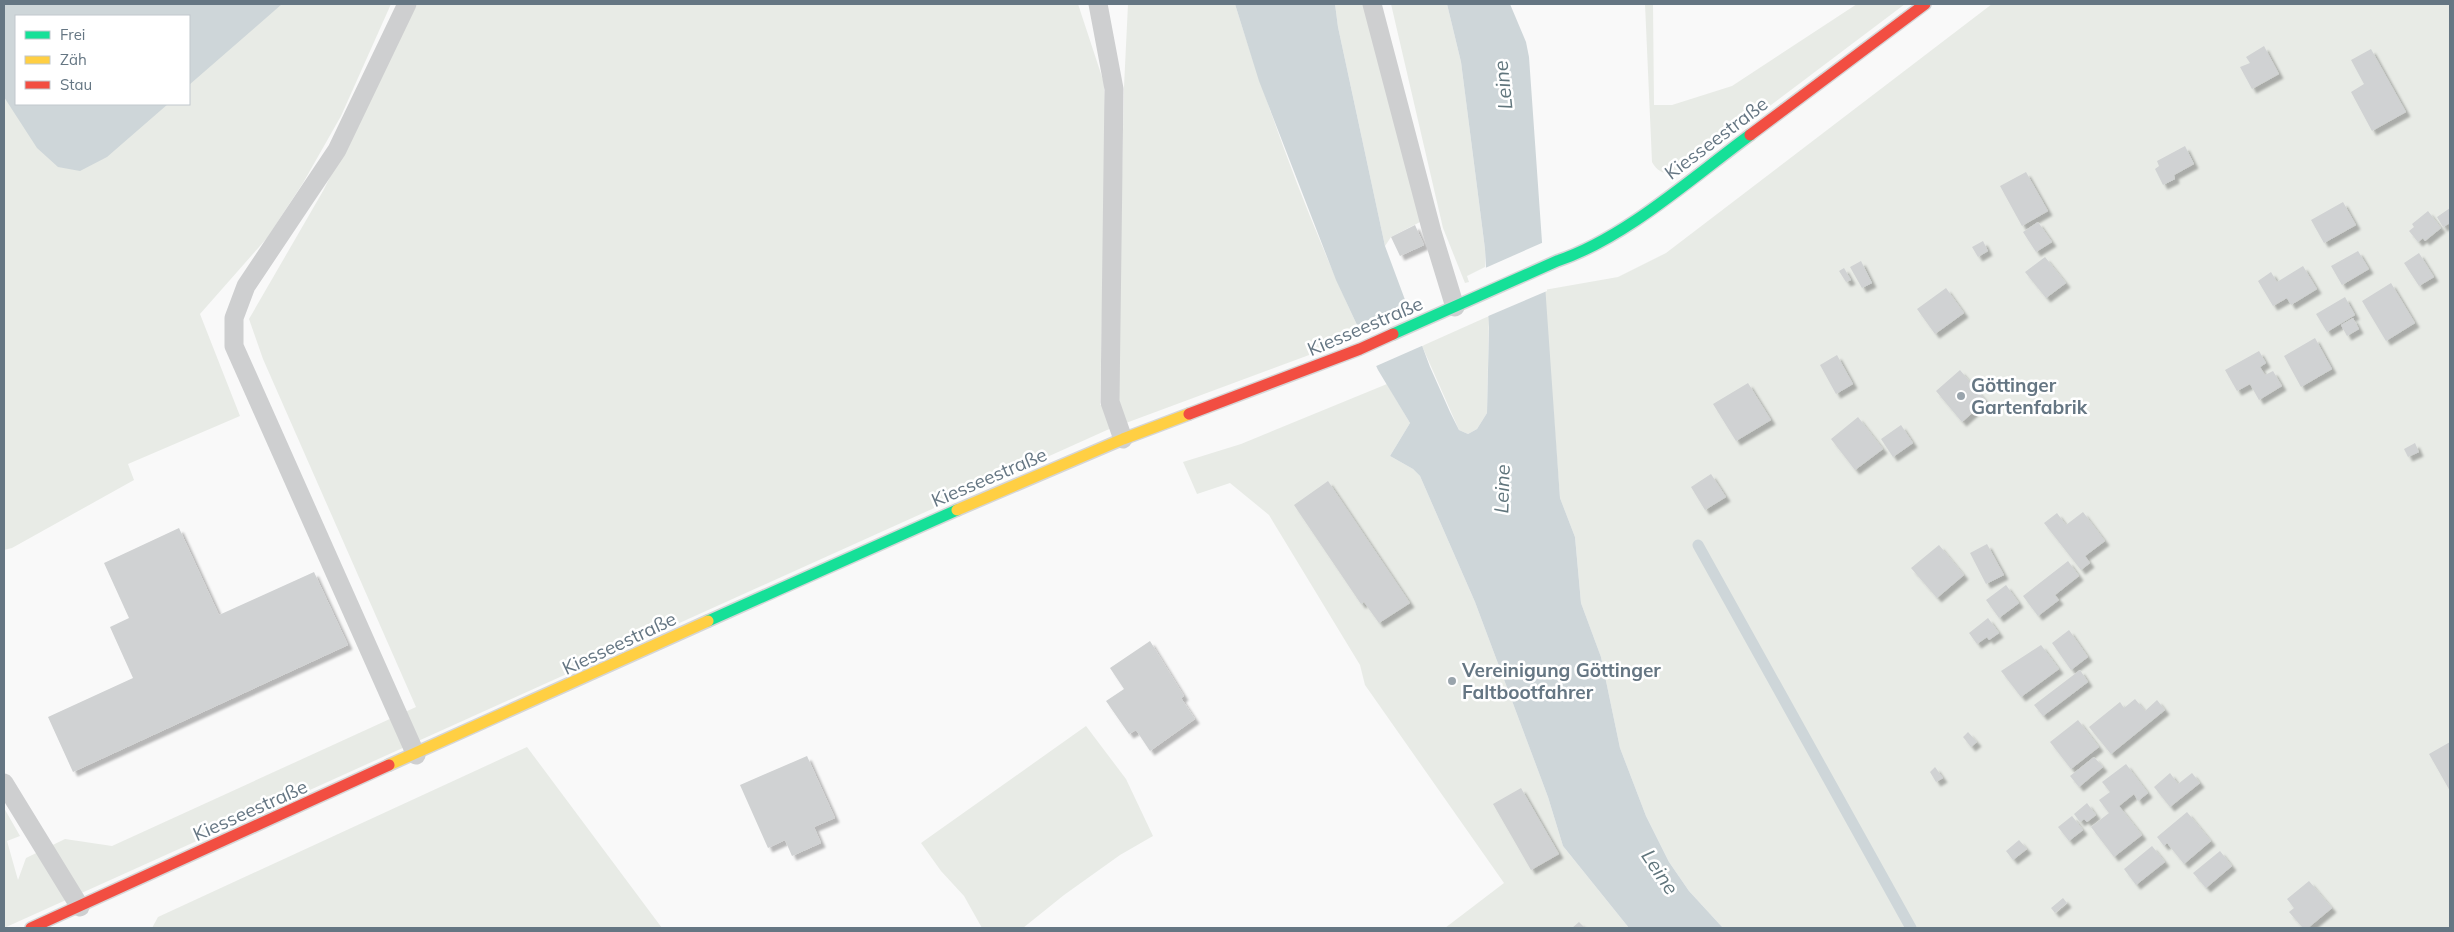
<svg xmlns="http://www.w3.org/2000/svg" width="2454" height="932" viewBox="0 0 2454 932" font-family="Mulish,sans-serif">
<style>
.green{fill:#e8ebe6;fill-rule:evenodd}
.water{fill:#ced6d9}
.pier{fill:#f9f9f9}
.lines{fill:none;stroke-linecap:round;stroke-linejoin:round}
.stream{stroke:#ced6d9;stroke-width:11}
.building{fill:#d0d2d3;filter:url(#shadow)}
.fast-casing{stroke:#d5d6d7;stroke-width:14}
.slow-casing{stroke:#d5d6d7;stroke-width:14}
.jam-casing{stroke:#d5d6d7;stroke-width:14}
.lane{stroke:#cecfd0;stroke-width:19}
.fast{stroke:#16e098;stroke-width:11}
.slow{stroke:#ffcf43;stroke-width:11}
.jam{stroke:#f24e42;stroke-width:11}
.poi-dot{fill:#99a4ac;stroke:#fff;stroke-width:2}
.labels{text-anchor:middle;stroke-width:5;stroke-linejoin:round;paint-order:stroke}
.street-label{font-size:19px;fill:#657683;stroke:#fff}
.poi-label{font-size:19px;font-weight:bold;fill:#657683;stroke:#fff;text-anchor:start}
.water-label{font-size:20px;font-style:italic;fill:#60757c;stroke:#fff}
</style>
<defs>
<filter id="shadow"><feDropShadow dx="4.5" dy="4.5" stdDeviation="1" flood-color="#0004"/></filter>
</defs>
<rect width="100%" height="100%" fill="#f9f9f9"/>
<path class="green" d="M4,4H391L341,116L303,183L267,238L200,314L240,416L128,464L134,480L12,548L4,550ZM16,16H189V104H16Z
M417,4H1078L1104,83L1106,134L1100,405L1117,399L1124,87L1128,4H1235C1269,113 1309,222 1357,325L1350,328L1355,338L1107,430L4,928V808L20,836L7,841L18,880L26,858L65,839L112,846L416,707L263,359L249,319L323,191Z
M1335,4H1364L1422,221L1391,237L1385,246L1338,27Z
M1391,4H1447L1461,62L1485,249V267L1467,276L1469,282L1465,283L1443,228Z
M1645,4H1653L1654,105H1672L1732,86L1857,4H1905L1682,172C1669,175 1659,175 1652,162Z
M1992,4H2450V928H1723L1689,891L1669,862L1646,816L1620,748L1601,657L1581,603L1575,537L1560,498L1544,290L1618,277L1666,253Z
M1489,316L1487,413L1477,429L1468,434L1459,430L1422,346Z
M1387,384L1410,423L1390,456L1413,469L1420,476L1475,602L1548,797L1563,846L1629,928H1445L1504,883L1365,685L1360,665L1269,515L1230,483L1197,494L1183,462L1241,444Z
M1086,726L1126,779L1153,836L1120,855L1064,895L1023,928H982L964,896L941,871L921,843Z
M527,747L662,928H152L158,917Z"/>
<path class="water" d="M4,4H282L189,85V16H16V104H168L107,157L80,171L58,167L37,148L4,97Z
M1235,4H1335L1338,27L1385,246L1430,367L1450,412L1459,430L1468,434L1477,429L1487,413L1489,327L1485,249L1461,62L1447,4H1510L1526,42L1529,57L1560,498L1575,537L1581,603L1601,657L1620,748L1646,816L1669,862L1689,891L1723,928H1629L1563,846L1548,797L1475,602L1420,476L1413,469L1390,456L1410,423L1378,370L1336,280L1259,81Z"/>
<path class="pier" d="M1544,242L1547,291L1486,317L1483,269Z
M1408,303L1424,345L1374,367L1355,326Z"/>
<g class="lines">
<path class="stream" d="M1698,545L1911,928"/>
</g>
<path class="building" d="M2264,46L2279,74L2252,89L2240,67L2250,63L2246,57Z
M2371,49L2406,112L2372,131L2351,92L2364,84L2351,60Z
M2185,146L2194,164L2174,175L2175,179L2163,185L2155,169L2159,166L2157,161Z
M2026,172L2048,211L2022,226L2000,186Z
M2343,202L2356,225L2324,243L2311,220Z
M2450,208V223L2443,227L2437,217Z
M2428,211L2441,228L2425,241L2423,238L2418,242L2409,231L2414,227L2412,224Z
M2038,222L2052,242L2036,252L2023,232Z
M1415,225L1424,245L1400,256L1391,237Z
M1983,241L1988,251L1978,257L1972,247Z
M2358,251L2369,269L2342,285L2331,266Z
M2419,253L2434,277L2419,286L2404,263Z
M2045,257L2066,283L2046,298L2025,272Z
M1861,261L1872,283L1862,288L1850,267Z
M2303,266L2317,289L2291,305L2287,298L2273,306L2258,281L2271,272L2277,282Z
M1844,268L1851,280L1846,282L1839,271Z
M2391,283L2415,323L2386,341L2362,301Z
M1946,288L1964,313L1935,334L1917,309Z
M2345,297L2355,315L2327,332L2316,314Z
M2353,318L2359,329L2347,336L2341,325Z
M2315,338L2332,369L2301,387L2284,356Z
M2259,351L2266,363L2260,367L2265,375L2273,371L2282,386L2259,400L2250,384L2237,391L2225,370Z
M1837,355L1853,384L1836,394L1820,365Z
M1960,370L1986,401L1962,422L1936,391Z
M1748,383L1771,420L1736,441L1713,404Z
M1858,417L1883,449L1855,470L1831,439Z
M1901,425L1913,443L1893,457L1881,439Z
M2415,443L2419,452L2408,457L2404,449Z
M1711,474L1726,497L1705,510L1691,487Z
M1328,481L1410,603L1379,623L1364,602L1361,604L1294,505Z
M2083,512L2105,541L2085,556L2090,563L2081,570L2044,523L2057,513L2066,525Z
M179,528L219,615L314,572L348,645L73,772L48,717L133,678L110,627L129,618L104,563Z
M1987,544L2004,575L1986,584L1970,553Z
M1939,545L1964,575L1937,598L1911,568Z
M2068,561L2079,576L2055,595L2059,600L2038,616L2023,596Z
M2006,585L2019,603L1999,618L1986,600Z
M1988,618L1999,633L1989,640L1987,637L1977,644L1969,633Z
M2069,630L2088,657L2071,670L2052,643Z
M1150,641L1184,696L1181,698L1195,719L1150,751L1136,730L1129,734L1106,701L1124,689L1110,668Z
M2041,645L2059,669L2021,697L2001,671Z
M2080,670L2088,682L2043,716L2034,705Z
M2135,699L2145,711L2157,700L2165,710L2111,754L2089,727L2120,702L2124,708Z
M2078,720L2099,747L2071,769L2050,742Z
M1968,732L1977,742L1971,747L1963,737Z
M2450,742V791L2429,754Z
M807,756L835,818L814,827L821,843L792,856L785,840L768,848L740,785Z
M2094,757L2103,767L2079,787L2070,776Z
M2126,764L2148,793L2138,801L2134,794L2119,806L2142,835L2114,857L2091,827L2109,813L2099,800L2110,792L2102,782Z
M1935,767L1943,778L1936,782L1930,772Z
M2170,773L2178,784L2192,773L2200,783L2170,807L2154,787Z
M1521,788L1559,854L1531,870L1493,804Z
M2087,803L2096,815L2087,822L2084,819L2080,822L2074,814Z
M2187,812L2211,841L2184,864L2167,843L2164,846L2157,837Z
M2072,816L2083,830L2069,841L2058,827Z
M2019,840L2027,849L2013,860L2006,851Z
M2152,846L2165,862L2136,885L2124,869Z
M2220,851L2232,866L2206,888L2193,873Z
M2309,881L2332,908L2308,928H2303L2289,912L2294,908L2287,899Z
M2063,898L2067,903L2055,913L2051,908Z
M1579,922L1585,928H1572Z"/>
<g class="lines">
<defs>
<path id="fast" d="M1393,334L1557,261C1624,239 1693,177 1750,135
M708,621L957,510"/>
<path id="slow" d="M957,510L1123,439L1189,414
M389,765L708,621"/>
<path id="jam" d="M1750,135L1925,4
M1189,414L1360,349L1393,334
M31,928L389,765"/>
</defs>
<use href="#fast" class="fast-casing"/>
<use href="#slow" class="slow-casing"/>
<use href="#jam" class="jam-casing"/>
<path class="lane" d="M407,4L337,150L246,286L234,318V346L416,755
M1098,4L1114,89L1110,402L1123,439
M1372,4L1432,232L1455,307
M4,783L80,907"/>
<use href="#fast" class="fast"/>
<use href="#slow" class="slow"/>
<use href="#jam" class="jam"/>
</g>
<g class="poi-dot">
<circle cx="1961" cy="396" r="5"/>
<circle cx="1452" cy="681" r="5"/>
</g>
<g class="labels">
<g class="street-label">
<text transform="translate(1716 138) rotate(-37)" y="7">Kiesseestraße</text>
<text transform="translate(1365 326) rotate(-23)" y="7">Kiesseestraße</text>
<text transform="translate(989 477) rotate(-23)" y="7">Kiesseestraße</text>
<text transform="translate(619 643) rotate(-25)" y="7">Kiesseestraße</text>
<text transform="translate(250 810) rotate(-24)" y="7">Kiesseestraße</text>
</g>
<g class="poi-label">
<text x="1971" y="392">Göttinger<tspan x="1971" dy="22">Gartenfabrik</tspan></text>
<text x="1462" y="677">Vereinigung Göttinger<tspan x="1462" dy="22">Faltbootfahrer</tspan></text>
</g>
<g class="water-label">
<text transform="translate(1503 85) rotate(-96)" y="7">Leine</text>
<text transform="translate(1502 489) rotate(-88)" y="7">Leine</text>
<text transform="translate(1660 872) rotate(56)" y="7">Leine</text>
</g>
</g>
<rect width="2454" height="932" fill="none" stroke="#657683" stroke-width="10"/>
<rect x="15" y="15" width="175" height="90" fill="#ffffff" stroke="#c1c8cd"/>
<rect x="25" y="31" width="25" height="8" fill="#16e098" stroke="#c1c8cd"/>
<text x="60" y="40" font-size="15" fill="#657683">Frei</text>
<rect x="25" y="56" width="25" height="8" fill="#ffcf43" stroke="#c1c8cd"/>
<text x="60" y="65" font-size="15" fill="#657683">Zäh</text>
<rect x="25" y="81" width="25" height="8" fill="#f24e42" stroke="#c1c8cd"/>
<text x="60" y="90" font-size="15" fill="#657683">Stau</text>
</svg>
